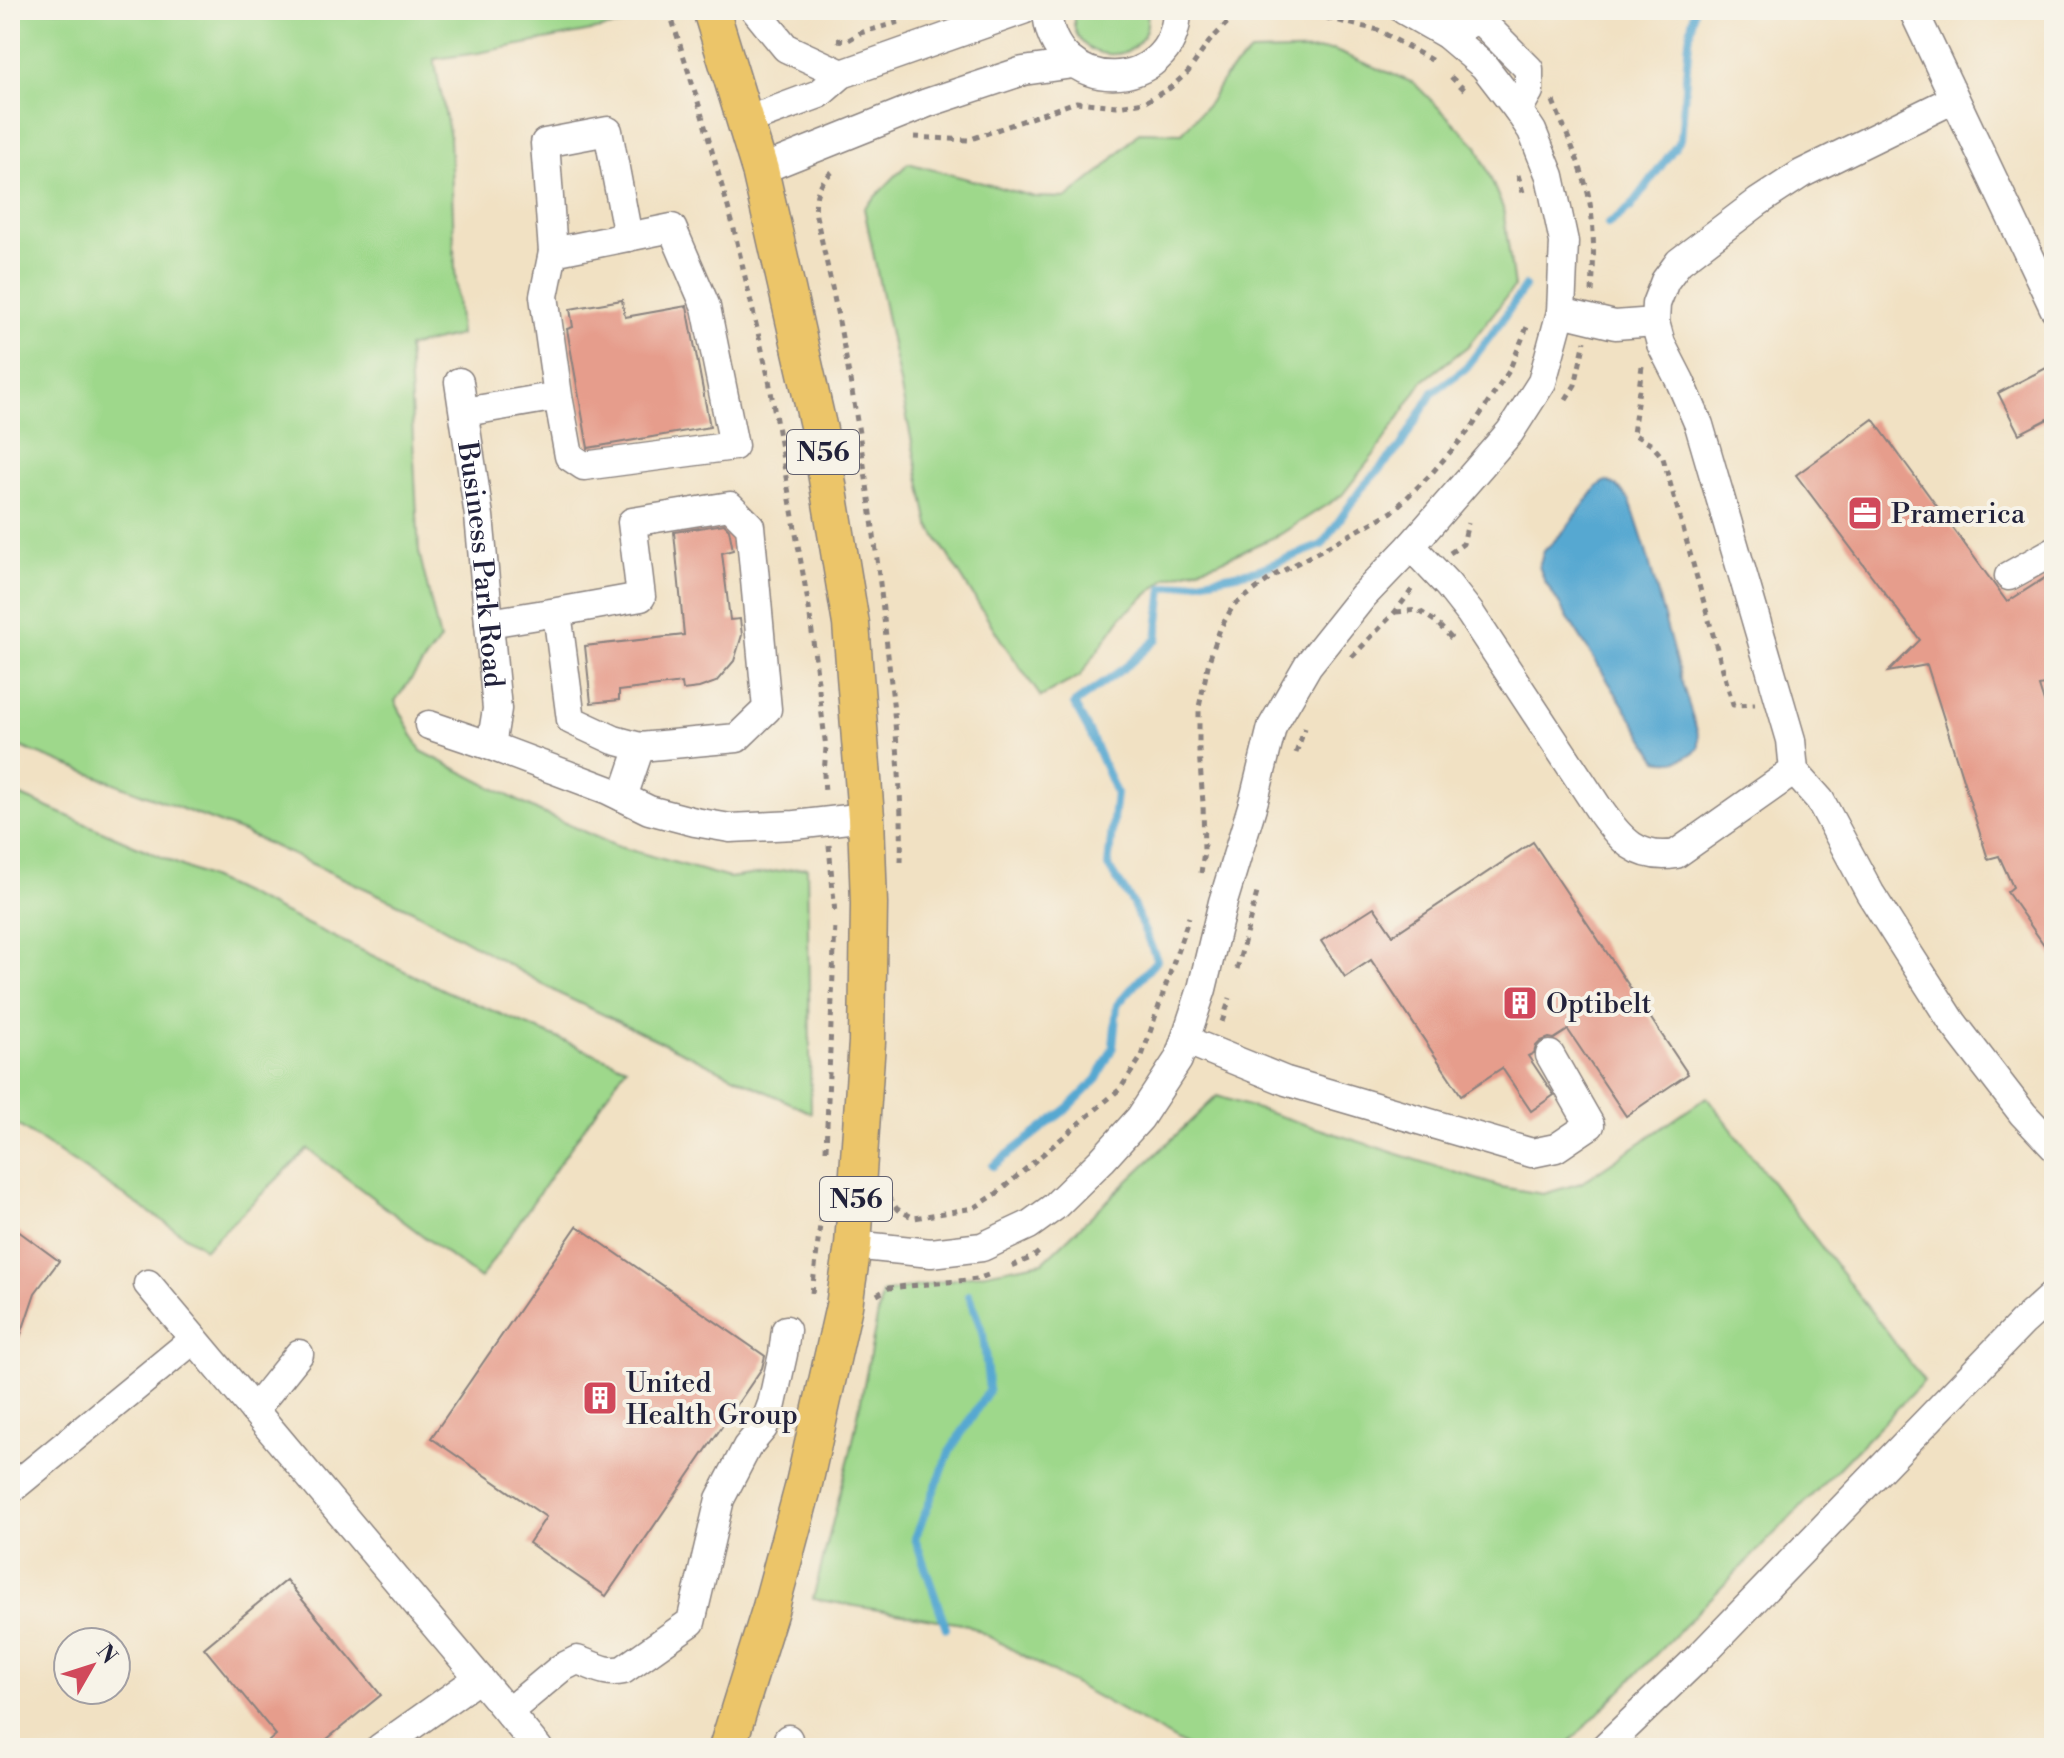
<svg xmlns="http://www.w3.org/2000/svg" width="2064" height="1758" viewBox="0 0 2064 1758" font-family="'Libre Bodoni',serif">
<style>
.green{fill:#9ed88b;stroke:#607d63;stroke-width:2}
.water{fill:#56a8d1;stroke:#3c6586;stroke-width:2}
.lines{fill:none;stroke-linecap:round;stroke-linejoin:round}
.stream{stroke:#56a8d1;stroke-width:8}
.building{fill:#e69d8c}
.minor-casing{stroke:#8a827f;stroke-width:31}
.major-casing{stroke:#8a827f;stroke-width:39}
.path{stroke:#8a827f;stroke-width:5;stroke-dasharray:6 6;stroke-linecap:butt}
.minor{stroke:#fff;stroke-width:28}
.major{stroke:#ecc569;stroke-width:36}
.labels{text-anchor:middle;stroke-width:8;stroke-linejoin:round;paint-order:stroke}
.shield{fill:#f7f3e8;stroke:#62616f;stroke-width:2}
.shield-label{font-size:26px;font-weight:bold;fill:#22223b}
.poi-label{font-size:28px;fill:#22223b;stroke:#f7f3e8;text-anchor:start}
.street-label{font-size:28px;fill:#22223b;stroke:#f7f3e8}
</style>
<rect width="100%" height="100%" fill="#f7f3e8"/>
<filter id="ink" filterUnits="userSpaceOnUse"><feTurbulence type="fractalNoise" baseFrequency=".0125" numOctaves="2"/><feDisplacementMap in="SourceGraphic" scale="16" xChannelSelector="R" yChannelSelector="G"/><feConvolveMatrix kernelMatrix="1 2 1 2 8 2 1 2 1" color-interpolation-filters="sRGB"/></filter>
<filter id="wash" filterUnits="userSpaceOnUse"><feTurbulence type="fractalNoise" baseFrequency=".006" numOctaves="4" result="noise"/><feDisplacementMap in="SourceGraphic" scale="32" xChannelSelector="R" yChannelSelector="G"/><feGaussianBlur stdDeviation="1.8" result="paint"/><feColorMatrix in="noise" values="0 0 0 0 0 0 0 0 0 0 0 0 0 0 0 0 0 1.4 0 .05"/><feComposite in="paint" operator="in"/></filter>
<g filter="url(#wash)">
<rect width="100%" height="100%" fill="#f1e1c3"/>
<path class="green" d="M10,10H647L652,19L478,53L434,59L450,137L455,270L460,335L408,347L419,552L440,640L395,701L421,751L538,811L616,846L729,878L807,867L811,1113L562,995L414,911L245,833L10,743Z
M1075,10H1147C1155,72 1063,66 1075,10Z
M1333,50L1414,83L1477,146L1503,208L1514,287L1468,346L1423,381L1376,452L1342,495L1279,535L1218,562L1167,578L1122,616L1080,676L1041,697L1001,640L929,525L864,208L908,163L1035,197L1067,198L1102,170L1139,132L1182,133L1209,103L1224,78L1250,52Z
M10,791L228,886L446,991L626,1067L480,1279L308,1149L205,1249L10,1120Z
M1217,1096L1501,1187L1543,1194L1581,1183L1707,1097L1924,1381L1564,1748H1189L968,1625L813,1599L851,1450L882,1293L1043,1262Z"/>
<path class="water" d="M1606,481L1617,486L1630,501L1645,547L1681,680L1699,737V748C1686,759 1675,764 1658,760L1544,580L1539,566L1544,551L1564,531L1597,487Z"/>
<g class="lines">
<path class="stream" d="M1608,224L1631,207L1681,139L1689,40L1694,10
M993,1166L1068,1108L1097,1079L1113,1047L1117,1005L1157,960L1132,902L1108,866L1116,793L1090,733L1074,704L1128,665L1157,639L1163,588L1257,570L1322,545L1361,489L1400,447L1433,392L1466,368L1501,322L1525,286
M946,1628L915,1538L950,1451L989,1390L983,1334L969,1295"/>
</g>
<g id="blocks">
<path class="building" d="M622,300L625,317L687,306L710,427L588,448L567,329L573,327L570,309Z
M2054,364V416L2019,434L1998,393Z
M1873,419L2007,602L2054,572V683L2039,686L2054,733V959L2007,892L2013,887L1999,856L1988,859L1927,665L1888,672L1920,640L1796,475Z
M724,524L729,529L733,550L722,553L730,620L740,619L742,635L734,661L716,682L699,688L683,690L682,683L619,691V700L591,703L585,646L684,635L674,532Z
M1533,842L1688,1074L1626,1116L1568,1030L1554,1039L1549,1038L1541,1041L1536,1046L1534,1053L1528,1056L1554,1095L1531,1111L1502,1068L1461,1095L1371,960L1345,977L1321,941L1374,907L1393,935Z
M10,1225L59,1261L35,1293L14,1355L10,1354Z
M577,1226L765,1356L762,1368L606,1596L529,1543L546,1517L431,1438Z
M286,1580L381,1695L316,1748H261L276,1735L204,1648Z"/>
</g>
</g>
<g filter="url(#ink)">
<use href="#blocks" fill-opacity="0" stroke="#8a827f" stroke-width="2"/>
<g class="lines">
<defs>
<g id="minor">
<path d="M755,10L786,48L842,74"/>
<path d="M1047,10C1051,98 1176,96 1177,10"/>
<path d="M1913,10L2054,308"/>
<path d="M1446,34L1479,19L1529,69V91L1518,110"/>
<path d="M1954,99L1801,174L1758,202L1679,262L1665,281L1656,304L1655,322L1661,344L1680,381L1699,425L1791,740L1794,771L1820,800L1870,893L1908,953L1953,1023L2023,1114L2054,1147"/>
<path d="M746,121L819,94L842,74L1023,10"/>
<path d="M760,170L927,103L1023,71L1073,64"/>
<path d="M553,252L545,143L608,131L628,237"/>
<path d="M1561,312L1615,325L1655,322"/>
<path id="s1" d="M459,382L479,516L497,709L491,746"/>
<path d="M465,412L558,396L569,456L584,466L734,446L706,307L672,228L553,252L544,296L558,396"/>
<path d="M1411,546L1448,585L1470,613L1601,812C1621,840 1638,860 1676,854L1794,771"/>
<path d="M2009,576L2054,551"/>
<path d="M489,623L557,612L571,720L614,740L640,747L737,738L767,709L750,526L730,506L632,522L641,597L557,612"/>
<path d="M429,725L491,746L608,790L649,810L695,822L730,828L795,825L866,817"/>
<path d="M623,797L640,747"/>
<path d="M1185,1040L1286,1081L1532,1153L1556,1148L1590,1125L1550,1055"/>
<path d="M853,1245L931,1253L982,1247L1029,1225L1054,1207L1102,1160L1140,1118L1178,1060L1185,1040L1202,989L1223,902L1254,800L1272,727L1308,665L1363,596L1411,546L1510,432L1542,382L1561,312L1564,242L1550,176L1532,131L1518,110L1484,66L1446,34L1404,10"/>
<path d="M148,1284L538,1748"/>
<path d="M254,1410L299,1354"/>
<path d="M10,1490L194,1339"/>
<path d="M508,1712L561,1668L577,1660C594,1665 604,1674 623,1670L691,1622L720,1499L747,1447L763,1428L772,1404L783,1354L786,1330"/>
<path d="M380,1748L479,1678"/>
<path d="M786,1748L788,1739"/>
<path d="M1604,1748L1703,1653L2023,1322L2054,1294"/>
</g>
<path id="major" d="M711,10L760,170L819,430L851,624L866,817L869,904L867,1042L853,1245L844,1306L803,1488L771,1607L727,1748"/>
</defs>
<use href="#minor" class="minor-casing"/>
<use href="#major" class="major-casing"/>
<path class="path" d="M669,10L699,105L733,225L769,380L809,608L826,748L824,774L825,795
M837,40L847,41L860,33L899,22
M1451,77L1467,92
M1553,101C1565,131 1580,162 1588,193C1595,225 1594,260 1592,292
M914,137L968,140L1076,102L1117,106L1145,102L1170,88L1188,72L1209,42L1227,23L1240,16L1254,13L1313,15L1378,30L1435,62
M832,172C817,185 814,198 816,216C849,355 871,495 886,637C894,710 903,788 901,862
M1518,175L1524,196
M1642,366L1633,434L1652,445L1663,458L1733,705L1755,704
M1566,399L1575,385L1585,341
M1450,553L1463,544L1468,523
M1396,612L1418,610L1436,622L1454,641
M1352,657L1395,612L1414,587
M1296,753L1305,728
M829,845L835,914
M1201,873L1204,851L1203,803L1199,751V707L1209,661L1220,629L1233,606L1275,575L1392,512L1432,473L1472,427L1509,371L1527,327
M1237,969L1258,889
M1222,1022L1230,998
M826,1150L835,924
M888,1197L897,1209L914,1218L974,1208L996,1194L1120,1089L1142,1056L1189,917
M1012,1266L1033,1257L1039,1252
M812,1293L822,1208
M877,1295L889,1288L977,1279L988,1275"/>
<use href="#minor" class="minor"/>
<use href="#major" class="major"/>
</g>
</g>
<defs>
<symbol id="office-square" viewBox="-11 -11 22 22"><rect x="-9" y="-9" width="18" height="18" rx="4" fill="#d1495b" stroke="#f7f3e8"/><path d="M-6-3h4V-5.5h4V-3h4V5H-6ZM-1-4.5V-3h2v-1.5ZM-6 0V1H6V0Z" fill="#fff"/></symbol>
<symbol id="building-square" viewBox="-11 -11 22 22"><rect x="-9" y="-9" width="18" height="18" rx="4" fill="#d1495b" stroke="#f7f3e8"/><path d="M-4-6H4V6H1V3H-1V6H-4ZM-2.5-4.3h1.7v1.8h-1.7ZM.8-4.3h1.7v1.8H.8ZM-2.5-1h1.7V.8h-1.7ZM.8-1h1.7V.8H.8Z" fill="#fff"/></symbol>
</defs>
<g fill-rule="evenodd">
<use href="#office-square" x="1845" y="493" width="40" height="40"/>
<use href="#building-square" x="1500" y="983" width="40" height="40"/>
<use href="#building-square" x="580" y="1378" width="40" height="40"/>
</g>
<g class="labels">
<g class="shield">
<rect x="787" y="430" width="72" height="44" rx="6"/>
<rect x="820" y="1177" width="72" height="44" rx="6"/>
</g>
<g class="shield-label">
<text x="823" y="461">N56</text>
<text x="856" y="1208">N56</text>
</g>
<g class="poi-label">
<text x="1891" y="523">Pramerica</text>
<text x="1546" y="1013">Optibelt</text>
<text x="626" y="1392">United<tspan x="626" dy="32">Health Group</tspan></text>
</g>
<g class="street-label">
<text dy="10" stroke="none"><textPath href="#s1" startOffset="184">Business Park Road</textPath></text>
</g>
</g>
<rect width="2064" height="1758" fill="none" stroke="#f7f3e8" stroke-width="40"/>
<g transform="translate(92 1666) rotate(51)"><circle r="38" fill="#f7f3e8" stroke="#a29fa3" stroke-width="2"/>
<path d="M0-6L14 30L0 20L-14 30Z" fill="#d1495b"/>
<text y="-12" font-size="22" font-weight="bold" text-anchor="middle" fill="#22223b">N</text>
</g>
</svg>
